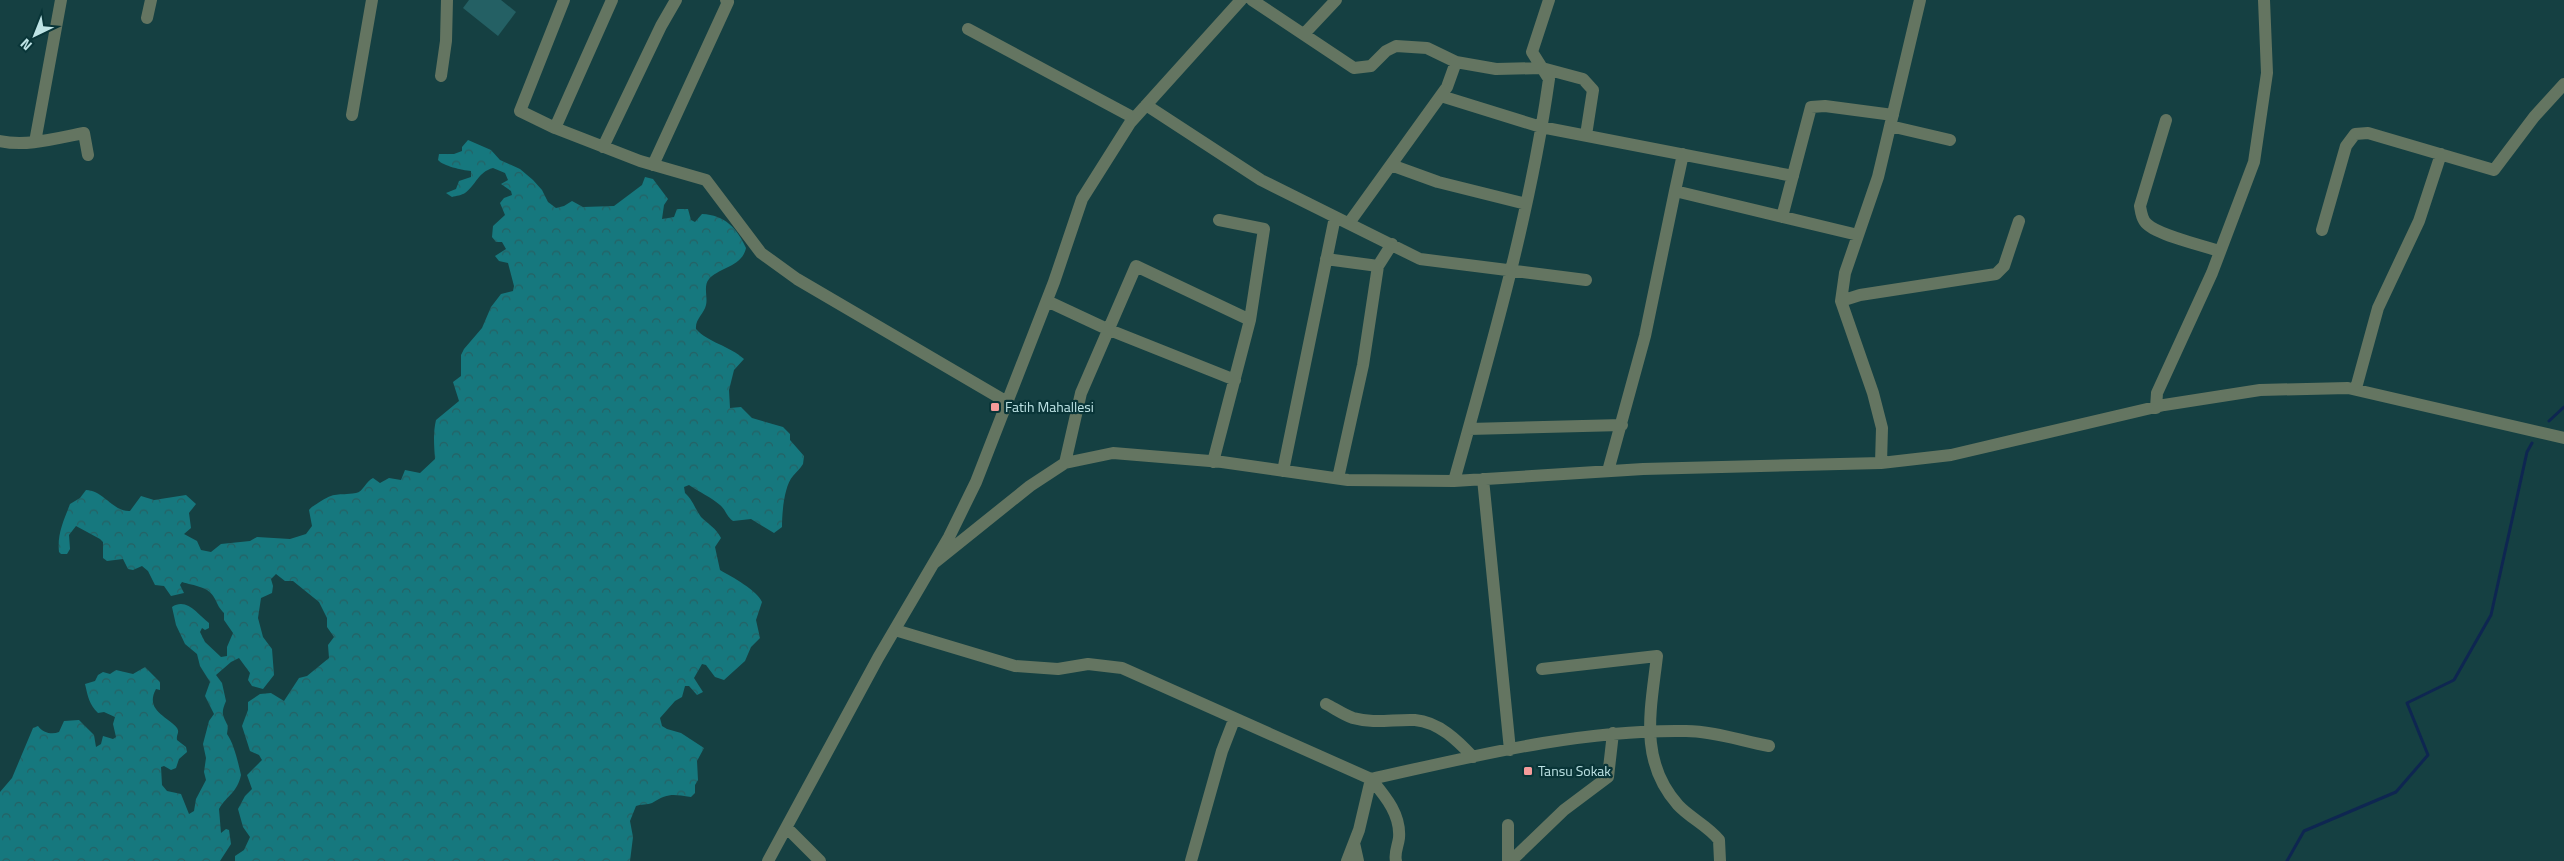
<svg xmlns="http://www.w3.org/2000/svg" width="2564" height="861" viewBox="0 0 2564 861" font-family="'Titillium Web',sans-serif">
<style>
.green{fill:#246064}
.forest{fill:url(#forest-crowns)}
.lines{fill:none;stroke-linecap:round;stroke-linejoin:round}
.stream{stroke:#0e2651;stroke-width:3}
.minor{stroke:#647561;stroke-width:12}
.poi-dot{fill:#f59b9a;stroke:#093538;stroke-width:2}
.labels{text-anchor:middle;stroke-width:4.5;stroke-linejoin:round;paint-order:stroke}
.poi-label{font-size:14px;fill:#bee3e5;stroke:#093538;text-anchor:start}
</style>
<defs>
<pattern id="forest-crowns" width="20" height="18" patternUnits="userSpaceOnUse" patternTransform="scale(1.25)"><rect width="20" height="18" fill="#16787e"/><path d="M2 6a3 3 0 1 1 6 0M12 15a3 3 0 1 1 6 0" fill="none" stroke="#266164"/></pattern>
</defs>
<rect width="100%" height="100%" fill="#154042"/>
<path class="green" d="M469,0H501L516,12L498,36L463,8Z"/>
<path class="forest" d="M468,140L491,150L500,160L520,169L533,180L542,190L548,202L556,208L564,206L572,201L583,207L614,206L642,185L645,177L653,179L668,199L664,205L662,219L674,217L677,209H688L691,220L695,222L702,214C725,215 737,228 746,248C742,267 718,268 709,279C703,286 708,297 706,305C704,314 695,319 696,329C707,342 730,346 744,359L734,370L729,390L730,408L741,407L752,418L783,427L790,434V440L804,456L803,464C800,469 796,472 793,476C784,486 782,513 782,527L774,533L751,519L733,521C726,516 726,510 720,505C711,497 699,492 689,485L684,487L685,493C693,500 695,509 701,517C708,524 716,528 721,538L715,547L720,570C732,577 757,590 762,602L756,620L760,638L751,647L745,661L724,680L715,677L706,665L702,664L694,678L703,692L697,695L689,686H685L682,697L675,701L660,718L662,726L667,729L681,733L704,748L697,761L698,780L695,785V793L691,797C672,794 668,793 652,803C648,805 640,804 636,806L630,821L633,837L630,861H235V856L244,850L250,837L243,827L238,809L245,796L252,789L247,775L262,760L259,755L250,751L242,726L248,710V702L260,694L271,693L284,701L299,678L307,676L329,658L328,645L334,637L327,627V618L319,602L293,581H285L276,574L271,579L273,586L272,593L261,598L258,618L263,637L272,649L274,675L263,689L252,686L248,680L250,673L239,658L231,662L216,675L222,683L226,701C221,713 222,714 228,726L227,734C234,744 238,762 241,775C237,793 228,794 219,809L221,833L226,829L229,830L231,844L220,861H0V792L12,778L33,728L38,726C43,733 52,735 59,732L64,721L79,720L94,735L96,747L101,744L103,736L113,739L116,737L113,724L115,717L104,712L98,713C89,704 88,697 85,684L95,681L98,675L103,672L110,674L116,670L133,674L145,667L160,682V690L156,689C144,711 169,717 177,728C180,733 176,734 177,740L186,747L187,752L179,759L176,768L171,770L164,766L161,767L162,785L167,791L181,794L189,814L194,811L196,799L206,780L204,772L206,758L203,744L209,721L214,714L205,696L210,682L200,666L197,654L185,644L176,625L172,607C187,597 198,615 209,623V628L205,630L202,628L200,632L205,642L221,657L227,656V647L233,633L224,620V613C219,608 218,605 215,599C209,586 194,586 182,582L180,585L184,593L171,596L164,586L155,585L148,571L142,566L133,570L128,569L123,559L107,561L103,558V542L100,539L76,526L69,535L70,549L67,554H61L59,552C57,534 64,520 70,504L80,498L86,490C103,490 113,512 130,511L141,496L154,500L186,495L196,504L189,513L191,528L184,534L197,541L201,550L211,552L221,544L250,541L257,537L290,539L306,534L312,526L309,510C312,506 314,506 318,503C336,491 337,496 356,493C363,492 366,481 373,478L380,483L389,478L401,480L405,470L420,473L435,459C434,444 433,433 436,420L459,401L453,382L461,376V355L464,349L482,328L491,307L501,294L513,291L514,286L508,263L499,261L495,256L506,249L502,242H496L492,237L493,226L505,215L500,203L504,198L512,195L511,191L501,184L508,180L505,173L493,168C478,172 476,185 465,193C462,195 456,196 452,197L446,193L456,189L459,181L471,177V171C462,170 443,166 438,160L439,154H454L462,151V147Z"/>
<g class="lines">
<path class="stream" d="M2549,421L2564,407
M2287,861L2304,831L2396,792L2428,755L2407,703L2454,680L2491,615L2527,452L2532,443"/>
<path class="minor" d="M564,0L520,111L555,128L640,161L706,180L761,253L797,279L1007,402
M1252,0L1354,68L1371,66L1386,51L1396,46L1427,48L1456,62L1496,69L1542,68L1583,79L1593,90L1586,135
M147,18L151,0
M968,29L1134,118
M1304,34L1336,0
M441,76L446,41L447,0
M1441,96L1541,127L1793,176
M1146,105L1261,180L1420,259L1586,280
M352,115L372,0
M2166,120L2140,206C2141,212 2142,220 2147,224C2158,235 2203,246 2220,251
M1890,126L1950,140
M555,128L612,0
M0,141C27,147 57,138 84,133L88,155
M35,142L61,0
M603,147L661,26L676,0
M653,165L728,2L726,0
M1391,165L1438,182L1526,204
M1675,191L1683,154
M1782,217L1811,107L1825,106L1893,115
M1349,223L1447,87L1456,62
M2322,230L2346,146L2355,134L2368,133L2494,170L2534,117L2564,84
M1326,259L1378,266
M1047,301L1107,329L1235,380
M1841,301L1860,295L1996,274L2004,266L2019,221
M2356,388L2378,308L2419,221L2441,154
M2156,408L2157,393L2212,273L2254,162L2267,73L2264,0
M1469,429L1622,425
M1213,462L1250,320L1264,229L1219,220
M1065,463L1081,393L1136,266L1250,320
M1881,463L1882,428L1873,393L1841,301L1845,273L1878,177L1920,0
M1283,471L1335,217
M1608,471L1645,336L1675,191L1858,235
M1338,478L1363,365L1378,266L1392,244
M1483,479L1510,750
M1454,481C1491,348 1530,215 1549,79L1532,52L1549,0
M934,563L1030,486L1065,463L1113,453L1222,462L1348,480L1454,481L1643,469L1881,463L1951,455L2164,405L2260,390L2348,388L2564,438
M895,630L1015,666L1058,669L1088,664L1122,668L1371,779C1385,796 1401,814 1399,838C1398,846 1394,853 1396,861
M1542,669L1657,656C1651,709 1638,760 1678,805C1690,818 1708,826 1719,840L1720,861
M1326,704C1334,708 1344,715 1353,718C1374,724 1394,719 1415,720C1439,722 1458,741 1473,757
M1371,779C1474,756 1581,729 1686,731C1713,731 1742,741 1769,746
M787,828L820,861
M1354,843L1358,861
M768,861L878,658L949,537L976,482L1054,282L1082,199L1130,123L1241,0
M1191,861L1222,751L1234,720
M1347,861L1359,830L1371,779
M1508,861V825
M1511,861L1564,810L1608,777L1613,733"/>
</g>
<g class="poi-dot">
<rect x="990" y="402" width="10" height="10" rx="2.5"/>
<rect x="1523" y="766" width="10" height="10" rx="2.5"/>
</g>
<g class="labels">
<g class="poi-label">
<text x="1005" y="412">Fatih Mahallesi</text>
<text x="1538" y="776">Tansu Sokak</text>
</g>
</g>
<g transform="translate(35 35) rotate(223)" stroke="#093538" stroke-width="4" paint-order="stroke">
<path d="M0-4L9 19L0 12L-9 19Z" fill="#bee3e5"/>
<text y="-8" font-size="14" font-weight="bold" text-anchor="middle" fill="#bee3e5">N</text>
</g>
</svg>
